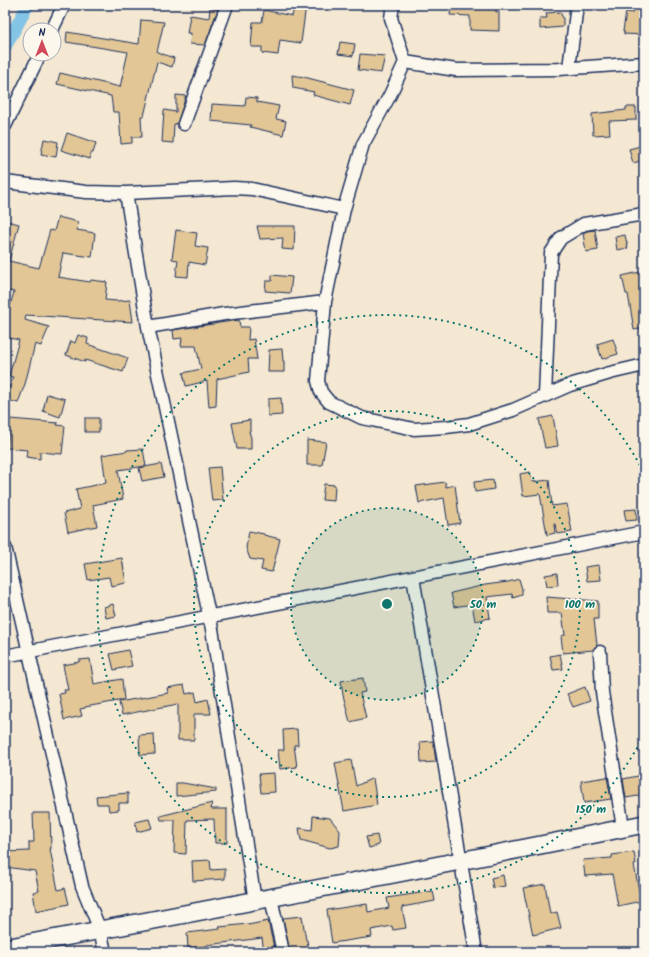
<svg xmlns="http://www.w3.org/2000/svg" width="649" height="957" viewBox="0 0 649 957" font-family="Kalam,sans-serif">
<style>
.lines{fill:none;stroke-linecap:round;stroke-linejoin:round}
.canal{stroke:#84c4e4;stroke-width:13}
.building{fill:#e2c696;stroke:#1b2f5e}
.street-casing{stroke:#1b2f5e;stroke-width:15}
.secondary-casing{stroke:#1b2f5e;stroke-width:20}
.street{stroke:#fbf7ec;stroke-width:12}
.secondary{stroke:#fbf7ec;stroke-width:17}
.ring{fill:none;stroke:#0f766e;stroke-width:2;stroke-dasharray:2 4}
.centre{fill:#0f766e;stroke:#fbf7ec;stroke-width:2}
.ring-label{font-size:12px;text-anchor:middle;font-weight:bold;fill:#0f766e;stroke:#fbf7ec;stroke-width:3.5;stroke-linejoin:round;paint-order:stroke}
</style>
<rect width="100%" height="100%" fill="#f4e8d2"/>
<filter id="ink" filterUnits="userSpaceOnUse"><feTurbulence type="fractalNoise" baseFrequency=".025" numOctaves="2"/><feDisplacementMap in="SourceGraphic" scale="8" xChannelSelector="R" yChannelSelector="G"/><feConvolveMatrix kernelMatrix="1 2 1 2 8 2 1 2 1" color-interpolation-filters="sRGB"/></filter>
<g filter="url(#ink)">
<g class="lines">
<path class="canal" d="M5,47L28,5"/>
</g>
<path class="building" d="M295,5H306L301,43L280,40L278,55L262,53V47H251L253,22H262L264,10L292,16Z
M451,5H496V12H499V31L470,30V16L450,15Z
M634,5H644V35L624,34V31H623L626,12L633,13Z
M210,8L218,9L205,45L190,44L191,33H187L190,15L209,18Z
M560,12L563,18V27L540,29V18H547L546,13Z
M141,20L164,22L157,52L174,58L172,67L157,62L144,116H141L142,137H132V143L121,144L119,112H113L111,96L57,84L60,73L120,87L128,52L66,42L67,32L139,44Z
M340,42L355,44L353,56L338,54Z
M360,54L385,56L381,73L358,70Z
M292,75L304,77L354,90L350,105L313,95L314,92L293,88Z
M176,95L186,96L177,124H174L173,143L162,142L164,110L176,112Z
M246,97L257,98V102L279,106L276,119L286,121L283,135L250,127L251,125L211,121L212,104L245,106Z
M626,107H636V120L609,121L610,134L593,135L592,114L626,110Z
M67,133L96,143L93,153H91L90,159L61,150Z
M44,139L58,142L56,157L41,154Z
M644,145V160L633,163L629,149Z
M58,217L78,222L77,230L95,233L92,257L63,253L58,277L90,282L91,280L107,282L105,300L117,301L130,300L133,322L26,315L25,320L49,327L41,346L35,344L25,384L18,403L5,399L13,377L9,376L19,340L5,337V323L14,292L5,290V230L7,221L19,224L9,261L39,268L50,230L54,231Z
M257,226H295L294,250L282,249L283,238L260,239Z
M176,230L197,233L195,246L208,248L205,265L189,262L188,277L176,276L178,260L172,259Z
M595,230L598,250L586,252L583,233L587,231Z
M625,235L628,248L617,250L615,237Z
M644,271V328L634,330L628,294H626L622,276Z
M272,275L292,277L290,293L265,291L266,281H272Z
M239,320L240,327H249L248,340L254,339L257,359H248L249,372L217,379L216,406L209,407L207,381L186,386L183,373L201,369L196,346H181L182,338L174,339L173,330Z
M78,335L88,338L87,344L128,358L123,372L85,360V362L66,355L71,341L75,343Z
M613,339L618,354L602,359L597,344Z
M282,349L283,361H284V372H268L269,350Z
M47,394L65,399L60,417L43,411Z
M281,398L282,415L268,416V399Z
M553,416L558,446L545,448L539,419Z
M85,418H99V432H85Z
M10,419L58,423L57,425L65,426L62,454L40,452V459L26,457L27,450L7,448Z
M250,420V431H249L251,438V449H237L232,423Z
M307,440L326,442L322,465H307Z
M143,449L146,466L118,470L123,499L93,505L97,526L68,532L64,513L80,509L76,489L106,483L102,455L127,451V450Z
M161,464L164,477L142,481L139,468Z
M220,467L223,500L212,501L208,468Z
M530,472L532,482L549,480L552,506L567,504L572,532L557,534L555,524H554L555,533L547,535L540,494L523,496L520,474Z
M493,480L494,489L475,492L474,482Z
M445,482L446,487L455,485L460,523L448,525L444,498L419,503L416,486Z
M324,484L335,485L334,501L322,500Z
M636,509L637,520L626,521L624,510Z
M249,531L264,534V535L280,539L272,572L261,570L263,561L250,559L246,548Z
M122,558L126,583L111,586L109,577L88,580L85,564Z
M599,565L601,580L587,581L585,567Z
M557,573L558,585L547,586L545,575Z
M519,579L522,589V595L513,598L512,594L487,597L490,618L475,621L472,604L454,607L451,593L485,585L508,582Z
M546,597L598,601V619H594L597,645L594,648L593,650L563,653L561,636L565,635L562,613H547Z
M113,604L116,616L106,618L104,607Z
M128,650L132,666L114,670L110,654Z
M560,654L563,669L553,670L550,656Z
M90,659L94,684L122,679L124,700L85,707V708L80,709L82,716L64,720L59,694L65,693L64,690H68L63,665L79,662V660Z
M363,678L365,692L360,693L366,718L350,722L343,695L341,681Z
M184,685L186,694L195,692L197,702L208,699L211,714H194V740H178V704L122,715L119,702L168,693L167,688Z
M585,687L590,701L573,707L567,694Z
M297,729L298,745H294L297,767L280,769L278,750H284L283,730Z
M154,734L155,754L140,755L139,735Z
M433,741L436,762L421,763L420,742Z
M351,760L356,786L373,778L377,805L344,811L335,763Z
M274,773L275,792L261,793L259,774Z
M638,776L644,795L626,798L623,779Z
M607,777L611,799L584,803L581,781Z
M176,783H183L216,789V792L176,796Z
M128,793V803H119V810L109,811L108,804H97L96,796Z
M212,803L211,809H227V843H215L214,819L187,820L186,854L174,853L175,820H161L160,816Z
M33,813H50L51,849H50L58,890L65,888L69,904L36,911L33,892L39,891L35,871L5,867V852L29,851V842H34Z
M313,816L330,818L340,831L339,846L330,848L301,840L299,828L312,830Z
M149,819L152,828L137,832L135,822Z
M377,835L379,845L369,848L366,837Z
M634,852L636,864L634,865L641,901L618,906L612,874L585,876L583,860L612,858V855Z
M210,860L211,870L225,869V879L193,881L192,861Z
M503,875L505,886L493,888L491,878Z
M545,884L550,914L557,912L561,928L533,935L523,888Z
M433,891L435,901L402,907L406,928L393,930L392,926L371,930L372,937L332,943L327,910L367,904L368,912L389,908L387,898Z
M302,916L306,940H307L309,952H290L283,918Z
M268,921L275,952H264L262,938L207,945V946L188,948L187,933L220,929L219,927L248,924V925Z"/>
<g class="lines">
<defs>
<path id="street" d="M393,5L391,18L405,62L390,95L363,144L344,209L325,302L318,381L321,392L329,402L362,418L414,429L446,427L469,424L513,410L570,385L610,373L644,365
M52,30L64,5
M405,62L456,70L559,69L644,63
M569,68L577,5
M184,124L227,5
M5,126L40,54
M5,182L86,192L126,193L234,188L252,189L344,209
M126,193L148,327L212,629L255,901
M148,327L224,314L325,302
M545,396L551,253L561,238L584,224L644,214
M5,547L82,886L100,930L105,952
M413,577L476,952
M600,652L602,692L623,828
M5,656L644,532
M271,898L283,952"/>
<path id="secondary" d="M5,948C218,908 431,868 644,824"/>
</defs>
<use href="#street" class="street-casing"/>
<use href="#secondary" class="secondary-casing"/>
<use href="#street" class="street"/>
<use href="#secondary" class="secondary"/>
</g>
</g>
<circle cx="387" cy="604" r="96" fill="#0f766e" fill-opacity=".12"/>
<g class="ring">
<circle cx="387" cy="604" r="96"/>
<circle cx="387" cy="604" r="193"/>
<path d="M643 737A289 289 0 1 1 643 471"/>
</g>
<circle cx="387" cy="604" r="6" class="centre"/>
<g class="ring-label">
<text x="483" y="608">50 m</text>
<text x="580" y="608">100 m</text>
<text x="591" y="813">150 m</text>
</g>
<rect width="649" height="957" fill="none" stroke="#fbf7ec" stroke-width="20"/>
<rect x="10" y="10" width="629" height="937" fill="none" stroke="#1b2f5e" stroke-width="1.5" filter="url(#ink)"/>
<g transform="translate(42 42)"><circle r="19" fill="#fbf7ec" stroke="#a1a7b3"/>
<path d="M0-3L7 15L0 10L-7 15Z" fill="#d1495b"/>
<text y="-6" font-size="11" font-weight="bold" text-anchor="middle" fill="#1b2f5e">N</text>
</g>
</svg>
